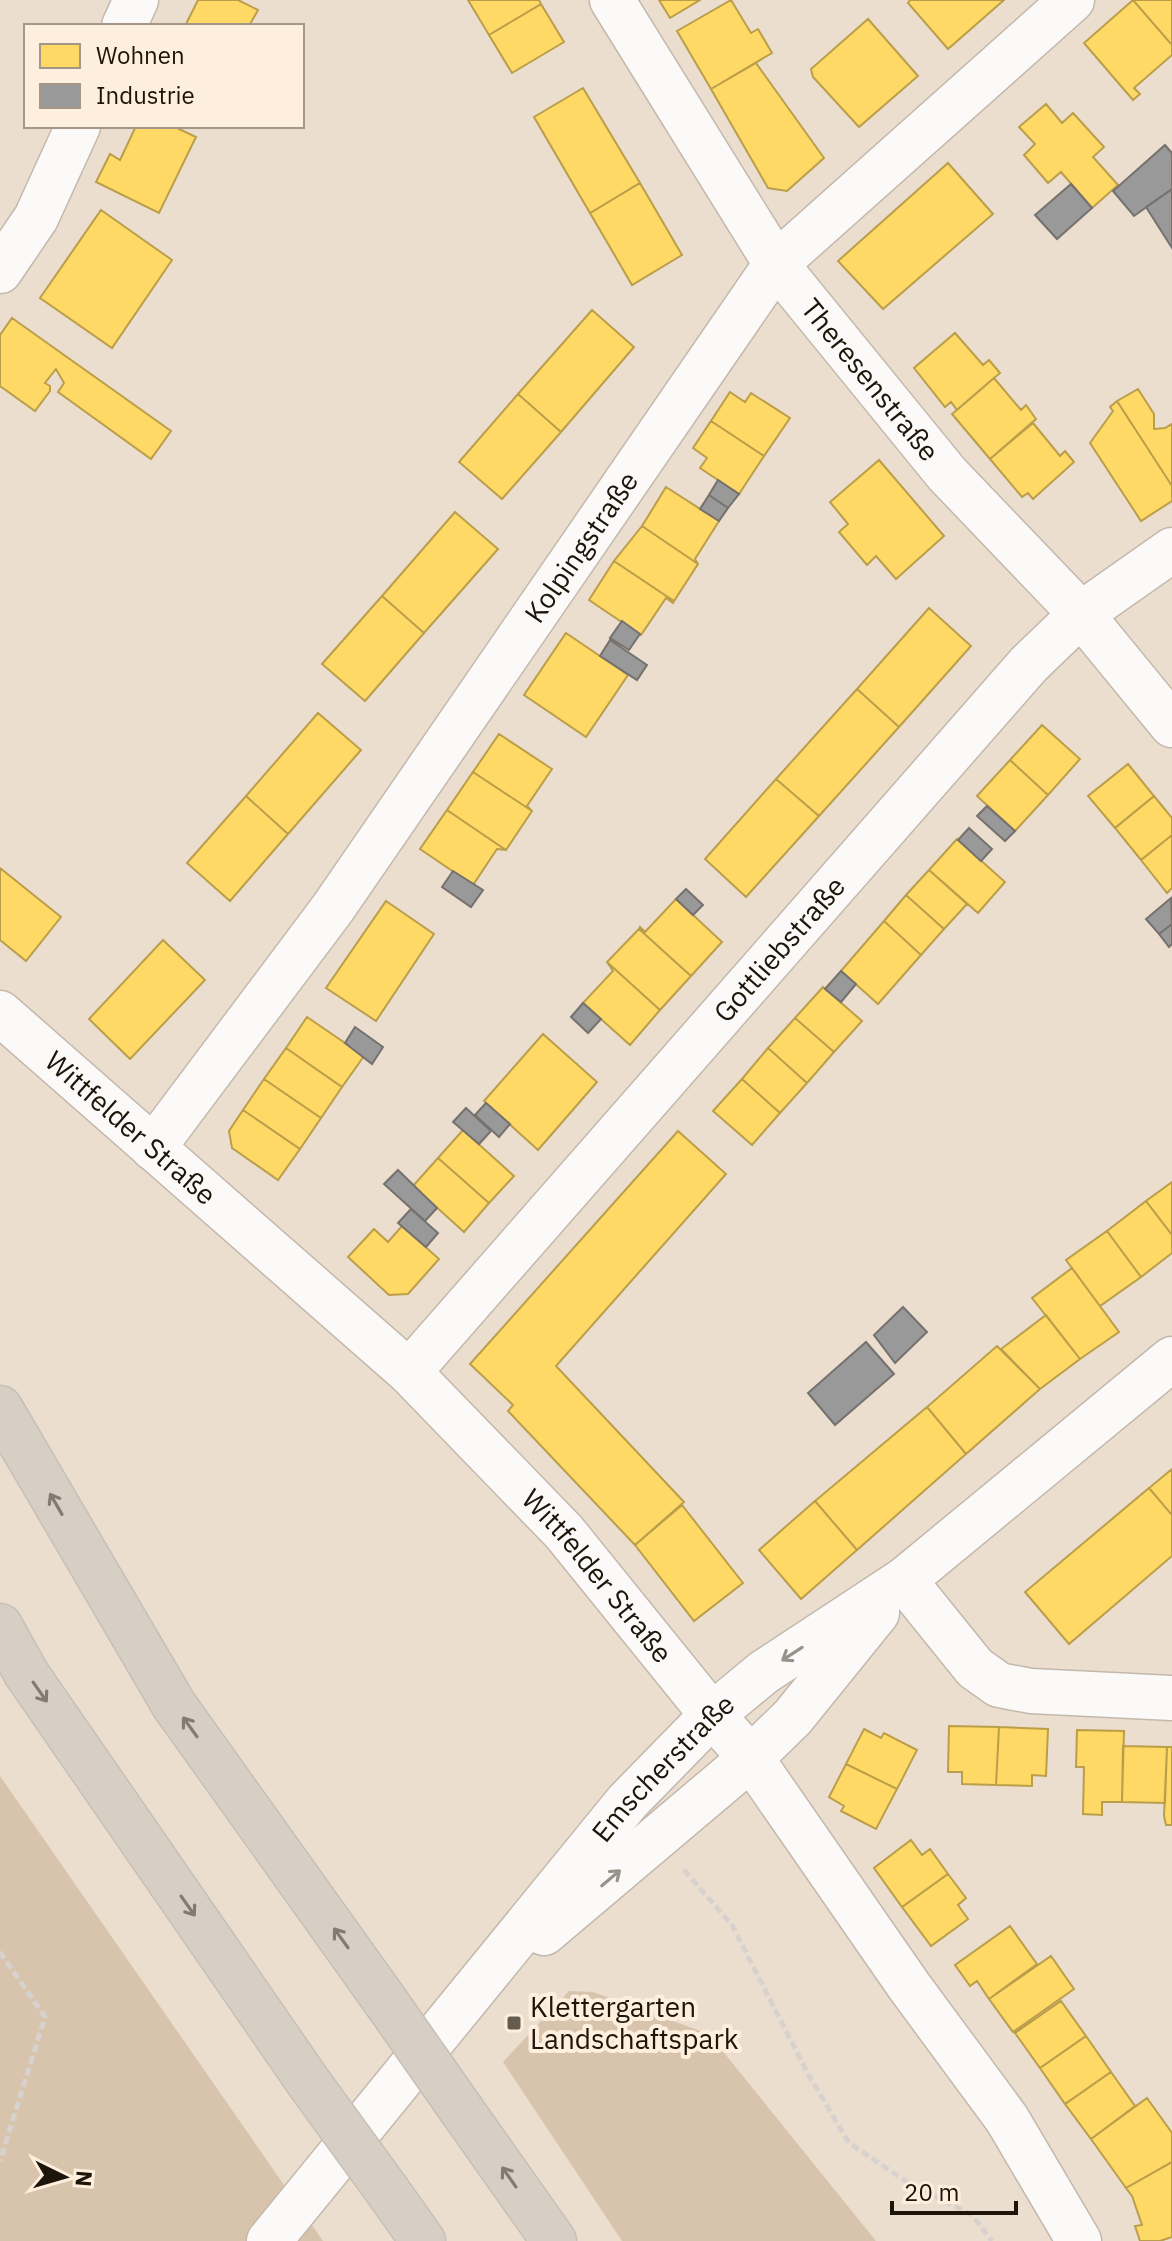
<svg xmlns="http://www.w3.org/2000/svg" width="1172" height="2241" viewBox="0 0 1172 2241" font-family="'IBM Plex Sans',sans-serif">
<style>
.green{fill:#d8c4ad}
.homes{fill:#ffd966;stroke:#bb9e4a;stroke-width:2}
.industry{fill:#999;stroke:#74716e;stroke-width:2}
.lines{fill:none;stroke-linecap:round;stroke-linejoin:round}
.minor-casing{stroke:#c3b8ac;stroke-width:47}
.highway-casing{stroke:#c6c0b8;stroke-width:47}
.path{stroke:#d7d2cd;stroke-width:5;stroke-dasharray:8 4;stroke-linecap:butt}
.minor{stroke:#fcfaf8;stroke-width:44}
.highway{stroke:#d7cec4;stroke-width:44}
.highway-bridge-casing{stroke:#c6c0b8;stroke-width:47;stroke-linecap:butt}
.highway-bridge{stroke:#d7cec4;stroke-width:44}
.oneway{stroke:#837a70}
.oneway2{stroke:#98928d}
.poi-dot{fill:#655b4f;stroke:#feeedd;stroke-width:3}
.labels{text-anchor:middle;stroke-width:8;stroke-linejoin:round;paint-order:stroke}
.street-label{font-size:28px;fill:#1d140a;stroke:#feeedd}
.poi-label{font-size:28px;fill:#1d140a;stroke:#feeedd;text-anchor:start}
</style>
<rect width="100%" height="100%" fill="#ecdecf"/>
<path class="green" d="M0,1776L323,2241H0Z
M569,1991L593,1992L709,2034L876,2241H622L503,2062Z"/>
<path class="homes" d="M198,0H238L258,10L249,26H185Z
M468,0H539L541,4L489,35Z
M659,0H700L670,18Z
M731,0L751,33L758,29L772,53L711,89L677,31Z
M910,0H1004L948,49L908,3Z
M1133,0L1172,45V55L1134,88L1140,94L1133,100L1084,43Z
M1133,0H1172V45Z
M541,4L564,42L512,73L489,35Z
M868,19L918,76L859,127L813,77L811,69Z
M756,63L824,158L787,191L768,188L711,89Z
M583,88L640,183L590,213L534,117Z
M1046,104L1062,123L1073,113L1104,147L1093,157L1118,185L1092,208L1061,172L1048,183L1024,155L1035,144L1019,127Z
M136,126H173L196,137L159,213L96,182L110,154L120,160Z
M948,163L993,214L883,309L838,261Z
M640,183L682,255L632,285L590,213Z
M101,210L172,260L112,348L40,298Z
M592,310L634,347L561,432L518,394Z
M12,318L171,431L151,459L58,392L64,383L56,369L45,383L50,386V391L35,411L0,386V335Z
M955,333L983,365L989,360L1000,373L957,410L951,402L945,407L914,368Z
M994,378L1021,410L1026,405L1036,419L990,459L952,414Z
M1138,389L1154,414V429L1165,428L1172,424V486L1117,401Z
M730,392L745,402L751,393L790,418L764,456L711,421Z
M518,394L561,432L502,499L459,462Z
M1117,401L1172,486V501L1141,521L1090,443L1113,411L1110,407Z
M711,421L764,456L739,494L700,468L707,458L693,448Z
M1033,423L1060,456L1065,451L1074,462L1033,499L1028,493L1022,497L990,459Z
M879,460L944,536L896,579L876,556L867,565L839,532L848,524L830,502Z
M666,487L719,521L695,559L698,564L642,526Z
M455,512L498,549L424,633L382,596Z
M642,526L698,564L674,601L614,561Z
M614,561L674,601L673,603L666,598L641,635L589,600Z
M382,596L424,633L365,701L322,664Z
M929,608L971,646L899,727L857,689Z
M566,633L628,675L586,737L524,695Z
M857,689L899,727L819,816L776,779Z
M318,713L361,750L288,834L246,796Z
M1042,725L1080,759L1048,795L1010,760Z
M499,734L552,769L527,806L532,811L473,772Z
M1010,760L1048,795L1015,831L977,796Z
M1128,764L1154,796L1115,828L1088,796Z
M473,772L532,811L506,850L447,810Z
M776,779L819,816L746,897L705,859Z
M246,796L288,834L230,901L187,863Z
M1154,796L1172,818V835L1141,860L1115,828Z
M447,810L506,850L497,849L473,885L420,849Z
M1172,835V888L1167,893L1141,860Z
M957,839L1005,882L978,913L929,870Z
M0,868L61,917L26,961L0,940Z
M929,870L967,904L944,929L906,895Z
M906,895L944,929L921,955L884,921Z
M676,899L722,942L691,976L639,929L640,927L645,932Z
M386,901L434,934L376,1021L326,988Z
M884,921L921,955L878,1004L841,971Z
M639,929L691,976L660,1010L607,962Z
M163,940L205,980L130,1059L89,1019Z
M607,962L660,1010L630,1045L583,1003L613,971Z
M823,987L862,1021L834,1052L795,1018Z
M307,1017L364,1056L342,1087L286,1048Z
M795,1018L834,1052L807,1083L768,1048Z
M543,1034L597,1082L538,1150L484,1101Z
M286,1048L342,1087L321,1118L264,1079Z
M768,1048L807,1083L780,1113L742,1079Z
M264,1079L321,1118L300,1149L243,1110Z
M742,1079L780,1113L752,1145L713,1111Z
M243,1110L300,1149L278,1180L232,1148L229,1131Z
M463,1130L514,1176L489,1203L438,1158Z
M678,1131L726,1174L556,1366L684,1502L635,1545L508,1411L513,1405L470,1364Z
M438,1158L489,1203L464,1232L413,1186Z
M1172,1182V1235L1146,1201Z
M1146,1201L1172,1235V1253L1141,1277L1107,1231Z
M402,1226L439,1259L408,1294L389,1295L348,1257L374,1229L388,1242Z
M1107,1231L1141,1277L1100,1306L1066,1260Z
M1072,1268L1119,1332L1080,1359L1032,1298Z
M1046,1315L1080,1359L1040,1389L1001,1349Z
M997,1346L1040,1389L966,1454L927,1407Z
M927,1407L966,1454L857,1550L815,1501Z
M1172,1469V1515L1149,1488Z
M1149,1488L1172,1515V1556L1069,1644L1025,1592Z
M815,1501L857,1550L801,1599L759,1550Z
M682,1505L743,1583L694,1621L635,1545Z
M949,1726L999,1727L996,1785L962,1784V1772H948Z
M999,1727L1048,1729L1046,1776L1032,1775V1786L996,1785Z
M864,1729L881,1738L884,1733L917,1750L897,1789L846,1764Z
M1077,1730L1124,1731L1122,1802H1102V1815L1083,1814L1084,1767H1076Z
M1123,1746L1167,1747L1165,1803L1122,1802Z
M1167,1747H1172V1825H1166L1164,1816Z
M846,1764L897,1789L876,1829L841,1811L844,1806L829,1797Z
M911,1840L922,1855L930,1849L948,1874L902,1907L874,1868Z
M948,1874L966,1898L958,1905L968,1919L931,1946L902,1907Z
M1010,1926L1037,1964L989,1999L977,1981L970,1986L955,1965Z
M1051,1956L1074,1989L1013,2032L989,1999Z
M1061,2001L1086,2036L1040,2068L1015,2033Z
M1086,2036L1111,2072L1065,2104L1040,2068Z
M1111,2072L1135,2106L1091,2139L1065,2104Z
M1147,2098L1172,2133V2162L1126,2188L1091,2139Z
M1172,2162V2237L1160,2241H1140L1135,2226L1142,2225L1132,2196L1126,2188Z"/>
<path class="industry" d="M1165,145L1172,153V189L1134,216L1113,191Z
M1071,184L1092,208L1057,239L1035,215Z
M1172,189V248L1146,207Z
M718,480L739,494L728,508L709,495Z
M709,495L728,508L719,521L700,509Z
M622,621L640,634L629,650L610,638Z
M610,640L647,665L637,680L600,656Z
M987,806L1015,831L1005,841L977,816Z
M969,828L992,849L981,861L958,840Z
M453,871L483,890L471,907L442,887Z
M686,889L703,905L693,915L676,899Z
M1171,898L1172,924L1159,934L1146,919Z
M1172,924V944L1169,947L1159,934Z
M841,971L856,984L841,1002L825,989Z
M583,1003L601,1019L588,1033L571,1017Z
M355,1027L383,1047L372,1064L345,1043Z
M486,1103L510,1124L499,1137L475,1115Z
M466,1108L491,1131L479,1144L453,1122Z
M398,1170L437,1208L425,1221L384,1184Z
M411,1209L438,1233L426,1247L398,1223Z
M903,1307L927,1332L895,1363L874,1335Z
M866,1342L894,1374L835,1425L808,1393Z"/>
<g class="lines">
<defs>
<g id="minor">
<path id="s1" d="M612,0L776,264L947,474L1081,614L1172,725"/>
<path d="M124,26L136,0"/>
<path d="M0,271L36,218L78,126"/>
<path id="s2" d="M0,1013L409,1372L564,1532L712,1715L751,1758L909,1986L1007,2119L1079,2241"/>
<path id="s3" d="M153,1148L333,908L776,264L1072,0"/>
<path id="s4" d="M409,1372L1029,664L1081,614L1172,550"/>
<path d="M904,1580L975,1668L999,1685L1031,1691L1172,1698"/>
<path d="M544,1933L751,1758L793,1717L877,1613"/>
<path id="s5" d="M269,2241L627,1802L712,1715L764,1672L904,1580L1172,1359"/>
</g>
<path id="highway" d="M0,1408L174,1705L386,2002
M0,1626L26,1673L309,2083
M463,2112L554,2241
M389,2193L423,2241"/>
</defs>
<use href="#minor" class="minor-casing"/>
<use href="#highway" class="highway-casing"/>
<path class="path" d="M684,1870L732,1925L808,2074L849,2143L907,2182L972,2215L992,2241
M0,1952L45,2017L0,2161"/>
<use href="#minor" class="minor"/>
<use href="#highway" class="highway"/>
<defs>
<path id="highway-bridge" d="M386,2002L463,2112
M309,2083L389,2193"/>
</defs>
<use href="#highway-bridge" class="highway-bridge-casing"/>
<use href="#highway-bridge" class="highway-bridge"/>
</g>
<defs><path id="oneway-shaft" d="M-6 0H5M1.5-3L5.5 0L1.5 3" fill="none" stroke-width="1.6" stroke-linecap="round" stroke-linejoin="round" transform="scale(2)"/></defs>
<g class="oneway">
<use href="#oneway-shaft" transform="translate(56 1504) rotate(-120)"/>
<use href="#oneway-shaft" transform="translate(40 1692) rotate(55)"/>
<use href="#oneway-shaft" transform="translate(190 1727) rotate(-126)"/>
<use href="#oneway-shaft" transform="translate(188 1906) rotate(55)"/>
<use href="#oneway-shaft" transform="translate(341 1938) rotate(-126)"/>
<use href="#oneway-shaft" transform="translate(509 2177) rotate(-125)"/>
</g>
<g class="oneway2">
<use href="#oneway-shaft" transform="translate(792 1654) rotate(147)"/>
<use href="#oneway-shaft" transform="translate(611 1878) rotate(-40)"/>
</g>
<rect class="poi-dot" x="506" y="2015" width="16" height="16" rx="4"/>
<g class="labels">
<g class="street-label">
<text dy="10" stroke="none"><textPath href="#s1" startOffset="460">Theresenstraße</textPath></text>
<text dy="10" stroke="none"><textPath href="#s3" startOffset="738">Kolpingstraße</textPath></text>
<text dy="10" stroke="none"><textPath href="#s4" startOffset="562">Gottliebstraße</textPath></text>
<text dy="10" stroke="none"><textPath href="#s2" startOffset="174">Wittfelder Straße</textPath></text>
<text dy="10" stroke="none"><textPath href="#s2" startOffset="822">Wittfelder Straße</textPath></text>
<text dy="10" stroke="none"><textPath href="#s5" startOffset="616">Emscherstraße</textPath></text>
</g>
<g class="poi-label">
<text x="530" y="2017">Klettergarten<tspan x="530" dy="32">Landschaftspark</tspan></text>
</g>
</g>
<rect x="24" y="24" width="280" height="104" fill="#feeedd" stroke="#a49789" stroke-width="2"/>
<rect x="40" y="44" width="40" height="24" fill="#ffd966" stroke="#a49789" stroke-width="2"/>
<text x="96" y="64" font-size="24" fill="#1d140a">Wohnen</text>
<rect x="40" y="84" width="40" height="24" fill="#999999" stroke="#a49789" stroke-width="2"/>
<text x="96" y="104" font-size="24" fill="#1d140a">Industrie</text>
<g transform="translate(64 2177) rotate(95)" stroke="#feeedd" stroke-width="6" paint-order="stroke">
<path d="M0-6L14 30L0 20L-14 30Z" fill="#1d140a"/>
<text y="-12" font-size="22" font-weight="bold" text-anchor="middle" fill="#1d140a">N</text>
</g>
<path d="M892 2201v12h124v-12" fill="none" stroke="#1d140a" stroke-width="4"/>
<text x="904" y="2201" font-size="24" fill="#1d140a" stroke="#feeedd" stroke-width="6" paint-order="stroke">20 m</text>
</svg>
